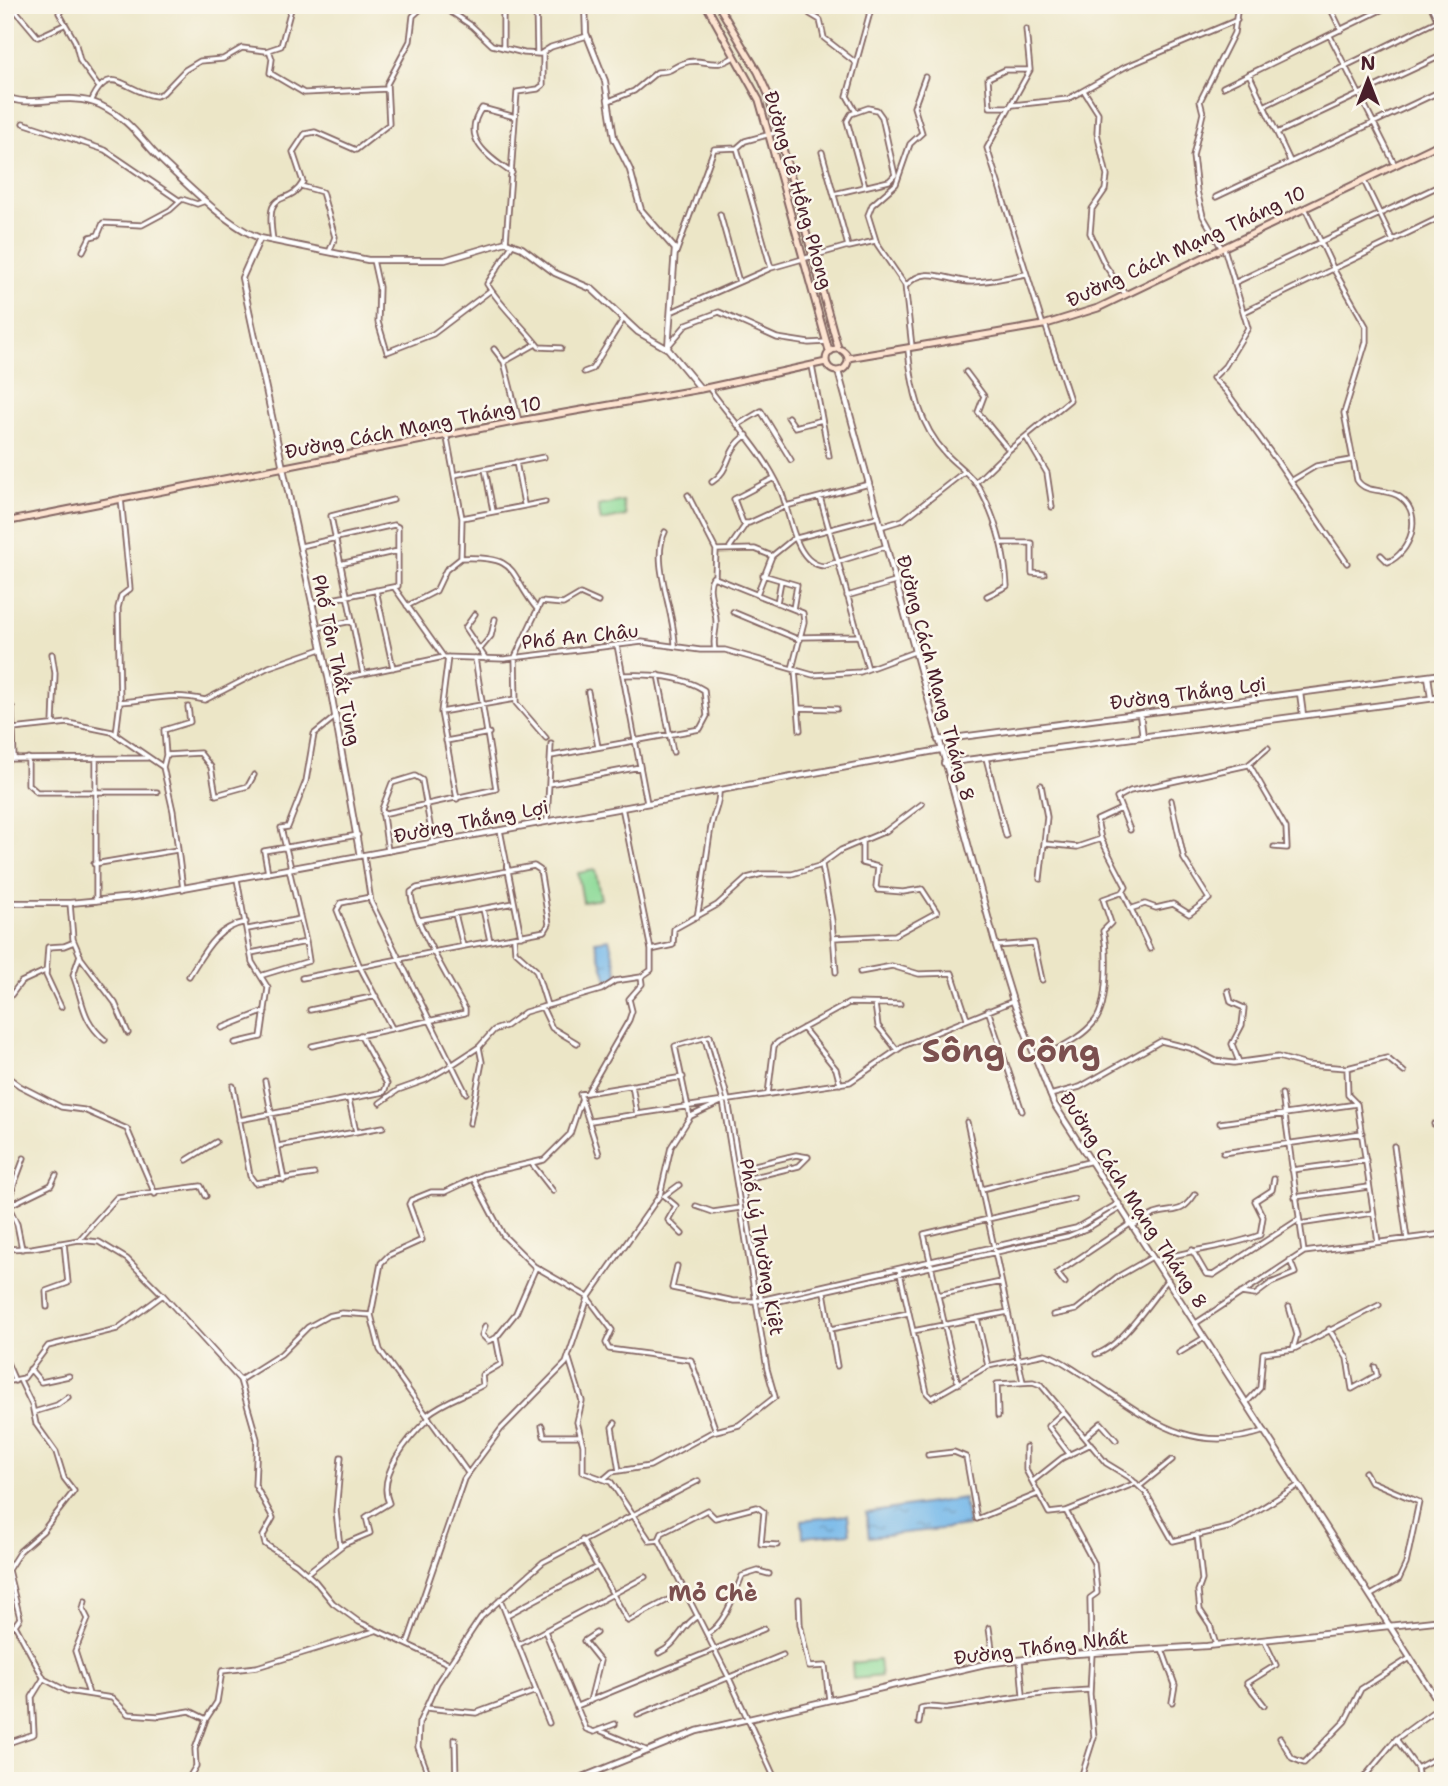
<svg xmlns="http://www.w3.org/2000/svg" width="1448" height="1786" viewBox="0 0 1448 1786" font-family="'Shantell Sans',sans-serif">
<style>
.pitch{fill:#8dda98;stroke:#6c7c62;stroke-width:2}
.water{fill:url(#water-ripples);stroke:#5e6b8a;stroke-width:2}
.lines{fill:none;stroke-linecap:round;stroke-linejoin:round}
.minor-casing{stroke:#836562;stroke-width:7}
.tertiary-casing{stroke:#836562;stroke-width:8}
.secondary-casing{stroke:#836562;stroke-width:9}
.minor{stroke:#fff;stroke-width:3.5}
.tertiary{stroke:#fff;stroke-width:4.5}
.secondary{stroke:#fde4d1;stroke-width:5}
.labels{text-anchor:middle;stroke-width:5;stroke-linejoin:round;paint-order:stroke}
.street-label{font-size:19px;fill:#4a1f2b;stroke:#fbf7ec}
.quarter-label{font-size:23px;font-weight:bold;fill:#7c504f;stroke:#fbf7ec}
.town-label{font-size:33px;font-weight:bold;fill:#7c504f;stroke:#fbf7ec}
</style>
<defs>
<pattern id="water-ripples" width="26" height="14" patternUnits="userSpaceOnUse" patternTransform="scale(1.75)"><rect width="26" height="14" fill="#73b7e9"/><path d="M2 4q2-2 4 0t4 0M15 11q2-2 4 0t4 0" fill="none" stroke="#6094bd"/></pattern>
</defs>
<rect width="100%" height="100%" fill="#fbf7ec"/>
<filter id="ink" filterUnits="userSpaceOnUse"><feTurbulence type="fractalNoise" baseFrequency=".0143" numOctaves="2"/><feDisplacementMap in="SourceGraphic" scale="14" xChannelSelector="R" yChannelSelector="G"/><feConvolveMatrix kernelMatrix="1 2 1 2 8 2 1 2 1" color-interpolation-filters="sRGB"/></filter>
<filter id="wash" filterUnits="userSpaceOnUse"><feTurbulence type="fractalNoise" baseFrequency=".00686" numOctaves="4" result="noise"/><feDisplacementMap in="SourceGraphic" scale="28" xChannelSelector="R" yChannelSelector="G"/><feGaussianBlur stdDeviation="1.57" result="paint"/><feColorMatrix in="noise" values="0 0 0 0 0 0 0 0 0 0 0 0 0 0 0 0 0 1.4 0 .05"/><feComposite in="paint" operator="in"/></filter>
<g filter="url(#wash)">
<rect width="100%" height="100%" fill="#ece6c7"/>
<path class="pitch" d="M623,501L626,516L601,521L598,506Z
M595,870L601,899L583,902L578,873Z
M879,1660L881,1676L853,1679L852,1663Z"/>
<path class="water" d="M609,939L619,978L607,980L595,941Z
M964,1498L968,1526L869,1537L866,1513Z
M848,1515L850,1533L803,1537L802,1520Z"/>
</g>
<g filter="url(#ink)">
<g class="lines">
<defs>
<path id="minor" d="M11,5L38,37L64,25
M66,5L59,13L75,41L80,61L98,86
M441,5L472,26L492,45L524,53L540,54L551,47L587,36
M503,5V48
M536,5L537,54
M804,5L810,14L820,20L824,38L856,63
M1329,5L1341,30
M452,13L461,5
M1026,29L1030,70L987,148L1043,325
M1330,36L1395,165
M269,50L272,59L270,73L304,93L387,89
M1249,74L1290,161
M1223,87L1391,5
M1084,91L1098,113L1097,133L1107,176L1105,190L1092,209L1090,233L1105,265L1125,294
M609,101L634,91L657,72C674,72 671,67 684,63C703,56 714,72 735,56
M91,102C110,60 125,92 156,96L163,93L185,70L200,61L223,59L242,48L266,51L281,46L292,5
M1013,105L1068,99L1125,67L1237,20
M1264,106L1443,18
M1010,107H990L988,78L1005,70H1030
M856,112L847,96L872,5
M23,123L105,150L180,201
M1277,133L1443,55
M1433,146L1443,166
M512,173C488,157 460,138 482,108L515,117
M1364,181L1393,241
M301,186L322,192L335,237L330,250
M834,194L889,181L895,175L882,117L877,110L868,108L851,114L847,121L865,186
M1216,197L1443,90
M1305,208L1334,270L1366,326V342L1344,413L1357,480C1366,495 1388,487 1401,498C1424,515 1410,553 1388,562L1381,555
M720,214L739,282
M273,240C264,183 287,210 303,182L293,152L305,134L315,132L356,150L389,124L387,84L410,41L413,16L425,5
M506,242L517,92L538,89L543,85V53
M513,244L487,284C502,308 522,325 539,347L561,348
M849,247L875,241
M1221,247L1203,216L1197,191L1193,156L1203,113L1200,101L1234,33L1238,5
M1224,248L1248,328L1225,366L1213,378L1226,391L1277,461L1347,563
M83,251L90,237L98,235L103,223L142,225L170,210L182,199L197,204L205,201
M676,253L714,149L737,148
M373,260L379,287L378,322L387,352L433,334L491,290
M771,268L737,148L745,141L778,132
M1234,283L1443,184
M906,286C925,263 949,282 972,282C990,282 1008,277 1026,274
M671,312L771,268L848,246L822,152
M1244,312L1443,216
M669,345L687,324L719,312L777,338L809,343L827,342
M912,347L905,285L877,244L868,215L872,205L896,184L910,144L922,133L914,107L925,77
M494,349L504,362
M908,350C912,388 919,425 946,454C957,466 972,475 980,489C996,519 1005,553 1007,586L987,596
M812,366L829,456
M584,372L592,369L624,318
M966,372L984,396L978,412L1009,450
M709,388C733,422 764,452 781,491C790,512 794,564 824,566L885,547
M788,417L795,427L822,420
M519,421L504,362L536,344
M739,424L761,411L791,460
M1026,437L1047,473L1052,507
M516,462L524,504
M485,469L493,511
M454,475L544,457
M774,478L734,499L743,523H749L786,506L869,484
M1291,481L1316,466L1351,460
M712,482C732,469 724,451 747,435
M975,483L1009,450L1070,400L1045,324
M688,495L716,550L715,577
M820,497L868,669
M462,518L545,502
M880,527L903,520L964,472
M665,532C650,561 675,613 675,646
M1002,543H1032V573L1044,574
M301,546L394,525L398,527V586L312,603
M730,547L746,524
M716,550L755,549L772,556
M461,558C521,556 507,572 537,609
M340,564L398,551
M763,575L797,585L793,609
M394,587L443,656
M376,590L393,668
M757,594L772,556L793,539L877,517
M847,596L895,582
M777,603L781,581
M407,606L436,591L446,570L461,558L462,518L447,438
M733,612L800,640
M475,614L465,628L486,659
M317,628L352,621
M801,637L857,636
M617,645L647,803
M481,648L491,636L495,619
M715,650C712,638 717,632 716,621C716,607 705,589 713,577L803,613L804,622L792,669
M52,654L55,673L53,724
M448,657L441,712L457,799
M795,670L800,730
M363,674L331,516L393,500
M658,675L673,752
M329,681L444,657L504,659L642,642L700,650H725L813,675L860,672L914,652
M588,692L598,747
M5,700L12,707L14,758
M120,702C154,700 169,692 205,700L269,667L321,649
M798,708L837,709
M441,712L515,699
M13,729L68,723L112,732L163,767
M116,734L120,702L118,608L121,596L130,589L121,498
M546,738L516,703L515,657L541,602L563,604L580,594L598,602
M446,741L489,733
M166,755L200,753L211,767L216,795L248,786L254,775
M551,756L700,729L707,716L704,690C681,675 649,674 623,675
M28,758V784L37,792H157
M96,758V901
M986,758L1006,836
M5,759L147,758
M1249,764L1286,828L1287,848L1274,847
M549,784L640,767
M382,814L496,789L475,658
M547,821L551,744
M500,830L521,936
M1130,830L1117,798L1130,791L1248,765L1268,748
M1046,844L1077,847L1101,839
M388,851L382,809L392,783L415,776L422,780L433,842
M364,856L371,902L466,1093
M94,864L177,850
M822,865L832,921L836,972
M291,868L281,828L288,827L306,781L314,734L335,717
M289,869L306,942
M268,873L264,851L358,835
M1040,879L1047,817L1041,785
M183,889L173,811L163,767L166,755L164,730L190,722L188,707
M1123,892L1150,949
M370,897L341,903L337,910L360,967L392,1028
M70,903L73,939L81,958L115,1003L128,1033
M483,909L490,941
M1130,909L1145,904L1156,908L1173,904L1189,914L1209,899L1184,859L1171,800
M455,914L463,946
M697,917C703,887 706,857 711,827C713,813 720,805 719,790
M420,920L514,903
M248,929L300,919
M514,938L515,951L536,970L547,1005
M833,938L895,935L937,912L922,889L903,892L878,890L876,887L878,867L862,863V842
M996,946L1034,943L1042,980
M651,950L673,945L674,929L717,905L747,878L762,874H792L819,866L841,850L886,831L922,804
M251,953L306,942L309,961L263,975
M80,955L73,975C84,1003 81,1019 105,1040
M860,972L892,966L919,974L952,973L967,1018
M189,976C205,951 215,928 246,922
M302,978C346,969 391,961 435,952L438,951L545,931L549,924L540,870L534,866L417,888L411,892C411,918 451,983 465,1009V1013L312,1046
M1228,991L1231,1002L1244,1008L1242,1025L1232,1044L1239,1062
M9,998L21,982L45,971
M875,1004L878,1026L897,1050
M61,1007L46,975L48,947L64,946L74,942
M542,1007L552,1028L577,1043
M310,1010L376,996
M988,1010L1022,1111
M222,1028L265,1011
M803,1028L836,1069L840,1084
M235,1043L261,1037L268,988L252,962L237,879
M1037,1060C1057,1048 1080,1040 1095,1021C1108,1005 1108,950 1103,931L1111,923L1103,899L1123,892L1126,887L1101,839L1097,820L1121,809
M1347,1068L1348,1095L1357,1104L1378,1242
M5,1075L20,1086L61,1107L84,1110L127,1129L155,1194
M265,1081L284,1180
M632,1085L637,1114
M233,1086L250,1176L255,1183L314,1174
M587,1093L629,1020L632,1011L629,999L642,984L641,977
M768,1094L774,1046L778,1042L849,1003L900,1004
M1282,1094L1304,1252
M1050,1095L1080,1087L1161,1041L1190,1048L1216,1061L1234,1063L1278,1057L1307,1065L1347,1068L1387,1058L1404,1072
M349,1100L356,1132
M380,1103L398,1090L426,1080L450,1066L479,1047L494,1030L506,1026L525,1012L601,990L615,981L641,977L651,970V950L622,807
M691,1116L721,1102
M239,1120L384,1092L387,1084L360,1035
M591,1121L850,1082L903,1046L1013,1001
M967,1122L1023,1382
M470,1123L482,1062L479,1047
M1220,1123L1357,1104
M1434,1124L1443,1123
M278,1146L383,1127
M1394,1146L1407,1239
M1223,1153L1362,1133
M599,1154L580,1094L683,1077
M187,1160L216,1142
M532,1164L553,1191
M738,1169L796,1155L808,1157
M1292,1170L1366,1160
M474,1180L503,1235L534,1266L588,1297
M742,1180L799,1166L808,1157
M982,1189L1092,1161
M664,1196L676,1206L668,1220L682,1234
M664,1196L679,1185
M1295,1197L1369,1187
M5,1199L17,1224L22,1249
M8,1201L24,1158
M10,1205L51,1185L56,1175
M696,1206L713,1212L740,1208
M1299,1224L1373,1213
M1134,1225C1140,1222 1148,1217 1155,1214C1176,1208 1181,1215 1195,1194
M79,1240L117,1197L201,1186L206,1196
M5,1249L32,1248L79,1240L99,1242L127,1259L163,1295L240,1380L257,1439L255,1485L273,1518L263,1536L265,1544L296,1564L315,1581L333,1603L359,1622L449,1664
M1192,1250L1206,1274L1213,1275L1298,1220
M1156,1261C1190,1249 1226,1248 1260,1235L1263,1217L1255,1201L1272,1190L1274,1179
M677,1266L672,1288L734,1301H756L1076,1228L1119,1203
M899,1269L927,1393L932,1398L988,1366L1045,1354C1059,1358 1071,1368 1083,1375C1146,1415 1186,1457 1265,1431
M1065,1283L1057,1273L1130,1224
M824,1292L837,1366
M1241,1293L1255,1295L1271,1283L1295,1273L1290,1260
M938,1295L1001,1282
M588,1298L612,1330L606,1343L609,1349L691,1360L716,1431
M761,1305L1068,1236L1088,1228L1122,1207
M47,1307L46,1291L68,1283L64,1243
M1289,1307L1297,1335L1293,1349
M1053,1315L1076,1310L1117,1277L1152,1257
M977,1318L988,1366
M1196,1323L1304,1252L1443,1234
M831,1329L908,1313
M1329,1329L1347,1358L1352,1389L1377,1375L1375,1367
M913,1331L1008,1312
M496,1338L516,1313L536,1267
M1179,1353L1204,1338
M1096,1354C1120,1348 1152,1299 1168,1279
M5,1358L15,1381
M569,1359L582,1401L577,1422L583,1445V1472L611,1482L650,1541L659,1540
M30,1369L41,1382L69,1376
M240,1380L281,1354L308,1327L328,1316L342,1313L371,1315
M5,1382L24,1378L48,1346L117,1329L163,1295
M958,1384L924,1234L1074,1199
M1247,1402L1260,1388L1263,1353L1294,1349L1379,1305
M34,1412L57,1405L68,1397
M1063,1412L1048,1426L1070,1455
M427,1415C444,1401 463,1396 483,1385L482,1375L501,1364L496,1338L488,1341L482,1335L485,1326
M998,1416L997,1384L1033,1382L1041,1385L1106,1463L1129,1477L1146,1493L1173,1541L1231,1527L1299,1485
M615,1423L612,1427L619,1471
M542,1426L544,1436H579
M1085,1437L1101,1423L1116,1440
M1026,1447V1470L1049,1513L1066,1511L1136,1483
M928,1455L954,1452L966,1457L977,1519L1038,1494
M1365,1472L1370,1481L1419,1502L1406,1564L1399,1579L1371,1595
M468,1473L380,1350L371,1315L381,1263L389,1255L422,1240L409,1204L411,1200L431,1192H445L483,1174L544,1160L570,1134L582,1098
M605,1478L612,1472L650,1466L712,1432L739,1425L775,1397L767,1369L723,1101L705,1039
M1033,1481L1062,1458L1091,1444
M1140,1486L1172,1460
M1066,1511L1094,1563L1097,1593L1090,1598L1091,1653
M1197,1534L1202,1580L1198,1591L1200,1610L1210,1625L1216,1645
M582,1540L628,1621L685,1591
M340,1547L336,1511L341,1457
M307,1573L344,1544L370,1533L366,1517L389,1503C376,1475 409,1437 429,1418
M500,1599L549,1723
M799,1599L800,1624L809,1667L825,1666L829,1700
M85,1601L83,1609L88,1619L75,1651L89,1694
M507,1615L597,1567
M15,1625L44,1679L67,1691L112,1698L128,1714L159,1716L190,1711L206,1719
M5,1627L15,1625L20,1618L8,1570L20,1551L43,1531L74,1491L64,1478L56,1452L36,1424L32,1405L20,1380
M989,1628L994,1663
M545,1631L586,1729L594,1732L615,1724
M707,1634C726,1623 734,1595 742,1576L758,1571L769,1574
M1264,1640L1276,1665L1247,1683L1264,1705
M407,1644L464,1479L501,1429L566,1363L588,1298L660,1195L671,1147L690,1117L675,1046L710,1036L728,1100L762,1305
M518,1645L645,1577
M1162,1649L1175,1685L1172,1702
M659,1653C678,1645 681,1625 698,1616
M1020,1660L1023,1695
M590,1701L600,1661L584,1641L596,1633
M577,1706L764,1629
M426,1708L476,1713L536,1691
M638,1715L783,1655
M919,1723L921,1708C929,1705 939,1709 948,1708C996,1701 1041,1692 1090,1690
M599,1730L646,1750
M1280,1738L1292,1758L1304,1763L1345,1721L1361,1689L1410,1658
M455,1739L456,1781
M1396,1739L1417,1768L1419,1781
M5,1744L34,1734L32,1697L43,1679
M1417,1768L1443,1754
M187,1781L196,1766L195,1749L206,1719L217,1702L222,1671L257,1667L375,1631
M397,1781H408
M431,1781L418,1747L419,1723L437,1683L481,1617L543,1562L698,1481
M477,1781L488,1776
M776,1781L729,1678L659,1540L662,1533L707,1510L715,1518L757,1507L764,1512L761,1544L777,1545
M841,1781H886
M1080,1781L1094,1737L1090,1694L1092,1653
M1361,1781L1396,1739L1441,1706"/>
<path id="tertiary" d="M585,5L586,33L605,81L614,138L630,170L641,210L675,249L668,348
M1431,5L1443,31
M5,96C29,110 68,90 100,105C131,120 140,139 163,162C187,185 229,227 260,238L368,260H445L506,242L522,248L555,273L592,289L638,332L668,349L701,389
M260,238L242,278L329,681L360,856
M838,371L996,946L1013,1001L1054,1104L1443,1709
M1428,676L1431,698
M1300,693L1303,715
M1140,714L1143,737
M938,740L1443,674
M944,763L1443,697
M5,903H70L134,897L940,750
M573,1781L697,1731L985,1664L1058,1655L1207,1646L1443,1620"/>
<path id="secondary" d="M706,5L759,100L829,351
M718,5L758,72L768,94L838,348
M826 360a11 11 0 1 1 22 0a11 11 0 1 1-22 0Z
M848,358L1043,325L1098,308L1443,142
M5,522L519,421L701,389L826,362"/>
</defs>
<use href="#minor" class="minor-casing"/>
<use href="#tertiary" class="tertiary-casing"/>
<use href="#secondary" class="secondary-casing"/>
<use href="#minor" class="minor"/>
<use href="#tertiary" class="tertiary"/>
<use href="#secondary" class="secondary"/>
</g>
</g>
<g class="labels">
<g class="street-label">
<text transform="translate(799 190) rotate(74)" y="7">Đường Lê Hồng Phong</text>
<text transform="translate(1186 246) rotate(-25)" y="7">Đường Cách Mạng Tháng 10</text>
<text transform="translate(413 427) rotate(-11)" y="7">Đường Cách Mạng Tháng 10</text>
<text transform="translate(580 636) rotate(-6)" y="7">Phố An Châu</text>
<text transform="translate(337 660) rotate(78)" y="7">Phố Tôn Thất Tùng</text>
<text transform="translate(936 678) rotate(75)" y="7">Đường Cách Mạng Tháng 8</text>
<text transform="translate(1188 693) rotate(-7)" y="7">Đường Thắng Lợi</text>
<text transform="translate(471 821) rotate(-11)" y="7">Đường Thắng Lợi</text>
<text transform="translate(1134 1200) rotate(57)" y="7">Đường Cách Mạng Tháng 8</text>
<text transform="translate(762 1247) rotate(80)" y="7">Phố Lý Thường Kiệt</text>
<text transform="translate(1041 1647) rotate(-7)" y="7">Đường Thống Nhất</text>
</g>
<g class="quarter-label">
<text x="713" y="1601">Mỏ Chè</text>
</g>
<g class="town-label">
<text x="1011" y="1062">Sông Công</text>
</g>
</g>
<rect width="1448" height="1786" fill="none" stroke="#fbf7ec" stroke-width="28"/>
<g transform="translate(1368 80)" stroke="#fbf7ec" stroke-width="5" paint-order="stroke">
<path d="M0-5L12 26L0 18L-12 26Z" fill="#4a1f2b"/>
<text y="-10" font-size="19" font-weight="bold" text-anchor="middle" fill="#4a1f2b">N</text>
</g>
</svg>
